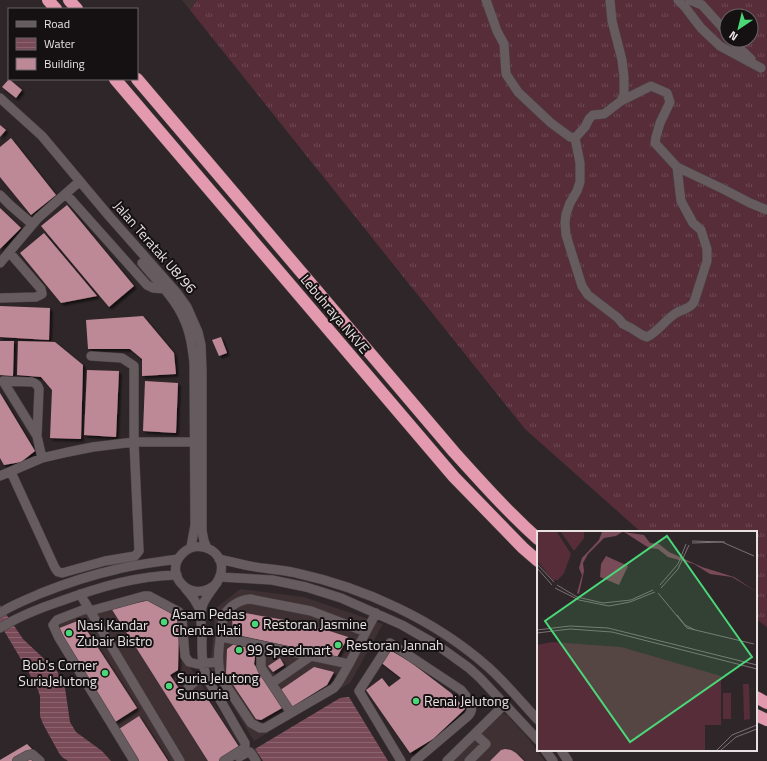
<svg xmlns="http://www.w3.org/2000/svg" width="767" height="761" viewBox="0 0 767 761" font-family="'Titillium Web',sans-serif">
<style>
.built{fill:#3f3034}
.grass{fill:url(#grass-tufts);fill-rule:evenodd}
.water{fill:url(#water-rules)}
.building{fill:#be8997;filter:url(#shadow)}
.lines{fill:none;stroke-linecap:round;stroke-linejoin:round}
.minor-casing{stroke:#494243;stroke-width:10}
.highway-casing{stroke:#494243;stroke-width:13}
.minor{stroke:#665b5e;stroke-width:9}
.highway{stroke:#e39aaf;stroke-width:12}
.poi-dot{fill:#4ad778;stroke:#151012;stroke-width:1.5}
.labels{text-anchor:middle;stroke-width:4;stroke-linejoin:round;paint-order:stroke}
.street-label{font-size:14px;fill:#e8e2e3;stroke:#151012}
.poi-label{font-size:14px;fill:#e8e2e3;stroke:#151012;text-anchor:start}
.inset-road{fill:none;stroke:#797173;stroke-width:1}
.view{fill:#4ad778;fill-opacity:0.15;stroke:#4ad778;stroke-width:2}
.inset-edge{fill:none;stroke:#e8e2e3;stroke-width:2}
</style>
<defs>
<pattern id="grass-tufts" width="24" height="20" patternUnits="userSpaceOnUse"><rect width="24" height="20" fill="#572d3a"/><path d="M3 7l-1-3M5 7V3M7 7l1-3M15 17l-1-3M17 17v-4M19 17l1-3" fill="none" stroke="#6f4b56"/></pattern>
<pattern id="water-rules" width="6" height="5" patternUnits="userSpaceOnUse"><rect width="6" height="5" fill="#794a58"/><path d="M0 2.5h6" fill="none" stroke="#8c6470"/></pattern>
<filter id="shadow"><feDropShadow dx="2.5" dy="2.5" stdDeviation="1" flood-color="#0009"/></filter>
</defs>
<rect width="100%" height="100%" fill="#2f2629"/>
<path class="built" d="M182,0H197L190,10Z
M240,589L304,597L383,624L350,683L254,741L210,668L216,608Z
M142,595L178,614L183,656L242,747L220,761H136L55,626L58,622Z
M500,713L507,715L527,737L545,761H453Z"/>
<path class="grass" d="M197,0H767V627L756,619V532H641L525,429L190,10ZM727,16H751V40H727Z"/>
<path class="water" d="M0,605L23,639L57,671L65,688L70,722L76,732L102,751L111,761H68L62,757L59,753L43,724L40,716V696L38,690L28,671L0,624Z
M349,697L388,761H263L255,749L340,698Z"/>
<path class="building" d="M9,79L22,90L16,98L2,87Z
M0,125L6,130L0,137Z
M11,138L56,195L31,215L0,177V147Z
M67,205L134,286L109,307L41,226Z
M0,208L21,228L0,249Z
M44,233L97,296L61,303L20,253Z
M0,306L50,308L49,340L0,337Z
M143,316L174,353L176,374L142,376V359L130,349H88L86,320Z
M221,337L227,353L219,356L212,340Z
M0,341H14L13,376L0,375Z
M18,341L55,342L83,365L81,439L50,438L52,390L41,377L17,375Z
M87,370L119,371L116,437L84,435Z
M145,381L178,383L176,433L143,431Z
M0,393L35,451L21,462L4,465L0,458Z
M151,600L179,619L178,670L170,675L184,696L207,698L241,750L221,761H208L111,608Z
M239,612L308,624L348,637L337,657L233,634L232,616Z
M80,620L137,708L115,722L57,629Z
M234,644L256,650L254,664L282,708L261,720L256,719L226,674L227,649Z
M388,649L409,661L451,693L465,709L433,739L410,753L366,690L382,678L389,687L401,678L379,661Z
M280,658L284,665L273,672L268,666Z
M314,667L334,672L327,685L290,708L279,691Z
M139,716L168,761H139L119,729Z
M27,744L44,761H0V760Z
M505,749L511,750L516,753L524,761H490L501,750Z"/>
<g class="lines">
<defs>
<path id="minor" d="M486,0L497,31L504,44L506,74L518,92L551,123L570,137L575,138L585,127L589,119L593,115L604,114L621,101L651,86L667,93L670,102L660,123L656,137L655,143L677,167L723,189L750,203L767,210
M610,0L612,21L622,60L624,77V94L621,101
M678,0L685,7L701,28L720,46L761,68
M690,0L702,5L721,26L727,34
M731,40L751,59
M0,98L42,136L109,216L177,293L187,307L198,332L201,345L202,371V531L204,541L207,548
M575,138L580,163V182L577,191L570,203L566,214L565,223L566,235L582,286L588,295L618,318L623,324L631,328L642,335L647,337C659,331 665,320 676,313C683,309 690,309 694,302L707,261V249L701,230L693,223L681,201L677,167
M66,194L147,285L153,288L165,289
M0,195L10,205L32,224
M0,263L38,218L80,181
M142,263C156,280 174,297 183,317C190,331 192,346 194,362L195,525L191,547
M0,298L36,297L42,294L41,289L9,252
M37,436L39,389C38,385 36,383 32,382L3,381L37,436L42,458
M11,472L55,568L58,572L62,573L105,561L135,556L139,551L134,442V366L122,358L91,356
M0,476L42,458L68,452L93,447L134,442H200
M219,559C228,561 236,563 245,565C262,569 280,569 296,573C365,588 435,620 488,667C506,683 522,703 538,720
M220,577L272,580L306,587L341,598L402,625L437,645L469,668L480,678L538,740
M217,583C192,607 162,574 182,554C194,541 216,546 221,563C225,581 206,592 202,607C200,616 201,626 202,635C202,649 201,664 207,677C209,684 215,691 219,698C228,713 236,728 245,743V746L243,749L224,761
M185,588C192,596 198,603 201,614
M80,594L180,761
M88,608L57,620L53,625L59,638L134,761
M90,611L144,596H149L179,612L182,619L185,656L189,662L197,664L218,662
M0,613C12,605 26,600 39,594C64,584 91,575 118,569C138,564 158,562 178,559
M0,628C19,616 40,608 61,601C100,587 135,576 177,575
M366,632L311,611L250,599C239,600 227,607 223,618C221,638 214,661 223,681L251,723L260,728H265L334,688L338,683L349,664L376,613
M221,637L349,664
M261,646V666L262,669L291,713
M272,683L311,656
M185,693C189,685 197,678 207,677
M545,750L553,761
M561,750L568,761
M239,757L248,752H250L253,756L256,761
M17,761L28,755L32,754L40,761
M401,761L359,691L390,643L461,690C467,698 477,706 468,716L415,761
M447,761L505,704
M469,761L486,744L475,734"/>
<path id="highway" d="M48,0L56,9
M69,0L77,9
M115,79L454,477L523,548L538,561
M137,79L454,452C481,482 508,512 538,539
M756,697L767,703
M756,715L767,720"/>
</defs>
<use href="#minor" class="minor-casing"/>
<use href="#highway" class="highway-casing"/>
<use href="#minor" class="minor"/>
<use href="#highway" class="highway"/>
</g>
<g class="poi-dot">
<circle cx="164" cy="622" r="4"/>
<circle cx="255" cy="624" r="4"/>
<circle cx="69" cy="633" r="4"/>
<circle cx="338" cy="645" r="4"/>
<circle cx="239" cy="650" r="4"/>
<circle cx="105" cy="673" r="4"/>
<circle cx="169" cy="686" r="4"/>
<circle cx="416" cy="701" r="4"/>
</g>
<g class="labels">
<g class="street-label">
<text transform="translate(155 247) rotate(49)" y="5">Jalan Teratak U8/96</text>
<text transform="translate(335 314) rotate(50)" y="5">Lebuhraya NKVE</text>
</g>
<g class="poi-label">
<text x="172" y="619">Asam Pedas<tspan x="172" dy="16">Chenta Hati</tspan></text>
<text x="263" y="629">Restoran Jasmine</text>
<text x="77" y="630">Nasi Kandar<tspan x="77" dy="16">Zubair Bistro</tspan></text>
<text x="346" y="650">Restoran Jannah</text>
<text x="247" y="655">99 Speedmart</text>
<text x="97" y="670" text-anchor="end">Bob's Corner<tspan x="97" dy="16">SuriaJelutong</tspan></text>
<text x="177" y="683">Suria Jelutong<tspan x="177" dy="16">Sunsuria</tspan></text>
<text x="424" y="706">Renai Jelutong</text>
</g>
</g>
<g transform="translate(537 531)">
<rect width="220" height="220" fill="#2f2629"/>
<path d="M24,1H47V7L37,20ZM15,111L84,116L184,145V194H168V219H0V114ZM206,153H212L213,188L207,189ZM186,162H194V188H186Z" fill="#572d3a"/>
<path d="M0,1H20L34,23L27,42L21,49H16L0,30Z" fill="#572d3a"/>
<path d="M65,1H85L79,5L67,7L51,23L46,32L47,40L42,63L40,62L45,44L42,37L45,27L62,9ZM87,1L107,4L113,12L122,13L132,21L165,36L197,46L220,61L195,46L173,43L157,33L131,26L121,18L112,17ZM69,25L91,35L82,54L63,46L64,33Z" fill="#794a58"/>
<path class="inset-road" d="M155,10L188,11M155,12L185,11L217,25M0,33L17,51M0,37L15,54M20,54L40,66L66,72L94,69L116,59M123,54L141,33L149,13M18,57L42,69L72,75L93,71L118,61M124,57L141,38L152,14M121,62L150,97L217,113M140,84L148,94L158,99M0,99L33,95L71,97L220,134M0,102L33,98L75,101L220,138M180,219L195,204L220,194M184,219L199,206L220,198"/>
<path class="view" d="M130,5L215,126L93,211L8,90Z"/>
<rect width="220" height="220" class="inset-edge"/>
</g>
<rect x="8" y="8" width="130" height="72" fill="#151012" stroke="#696466"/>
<rect x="16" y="21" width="20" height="6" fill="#665b5e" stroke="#696466"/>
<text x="44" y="28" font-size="12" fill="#e8e2e3">Road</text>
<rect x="16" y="38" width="20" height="12" fill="url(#water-rules)" stroke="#696466"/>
<text x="44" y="48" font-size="12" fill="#e8e2e3">Water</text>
<rect x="16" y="58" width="20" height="12" fill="#be8997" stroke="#696466"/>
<text x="44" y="68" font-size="12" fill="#e8e2e3">Building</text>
<g transform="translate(739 28) rotate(215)"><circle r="19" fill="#151012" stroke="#696466"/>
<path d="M0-3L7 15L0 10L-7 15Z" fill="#4ad778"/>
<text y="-6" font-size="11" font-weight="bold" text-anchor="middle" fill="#e8e2e3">N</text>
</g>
</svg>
